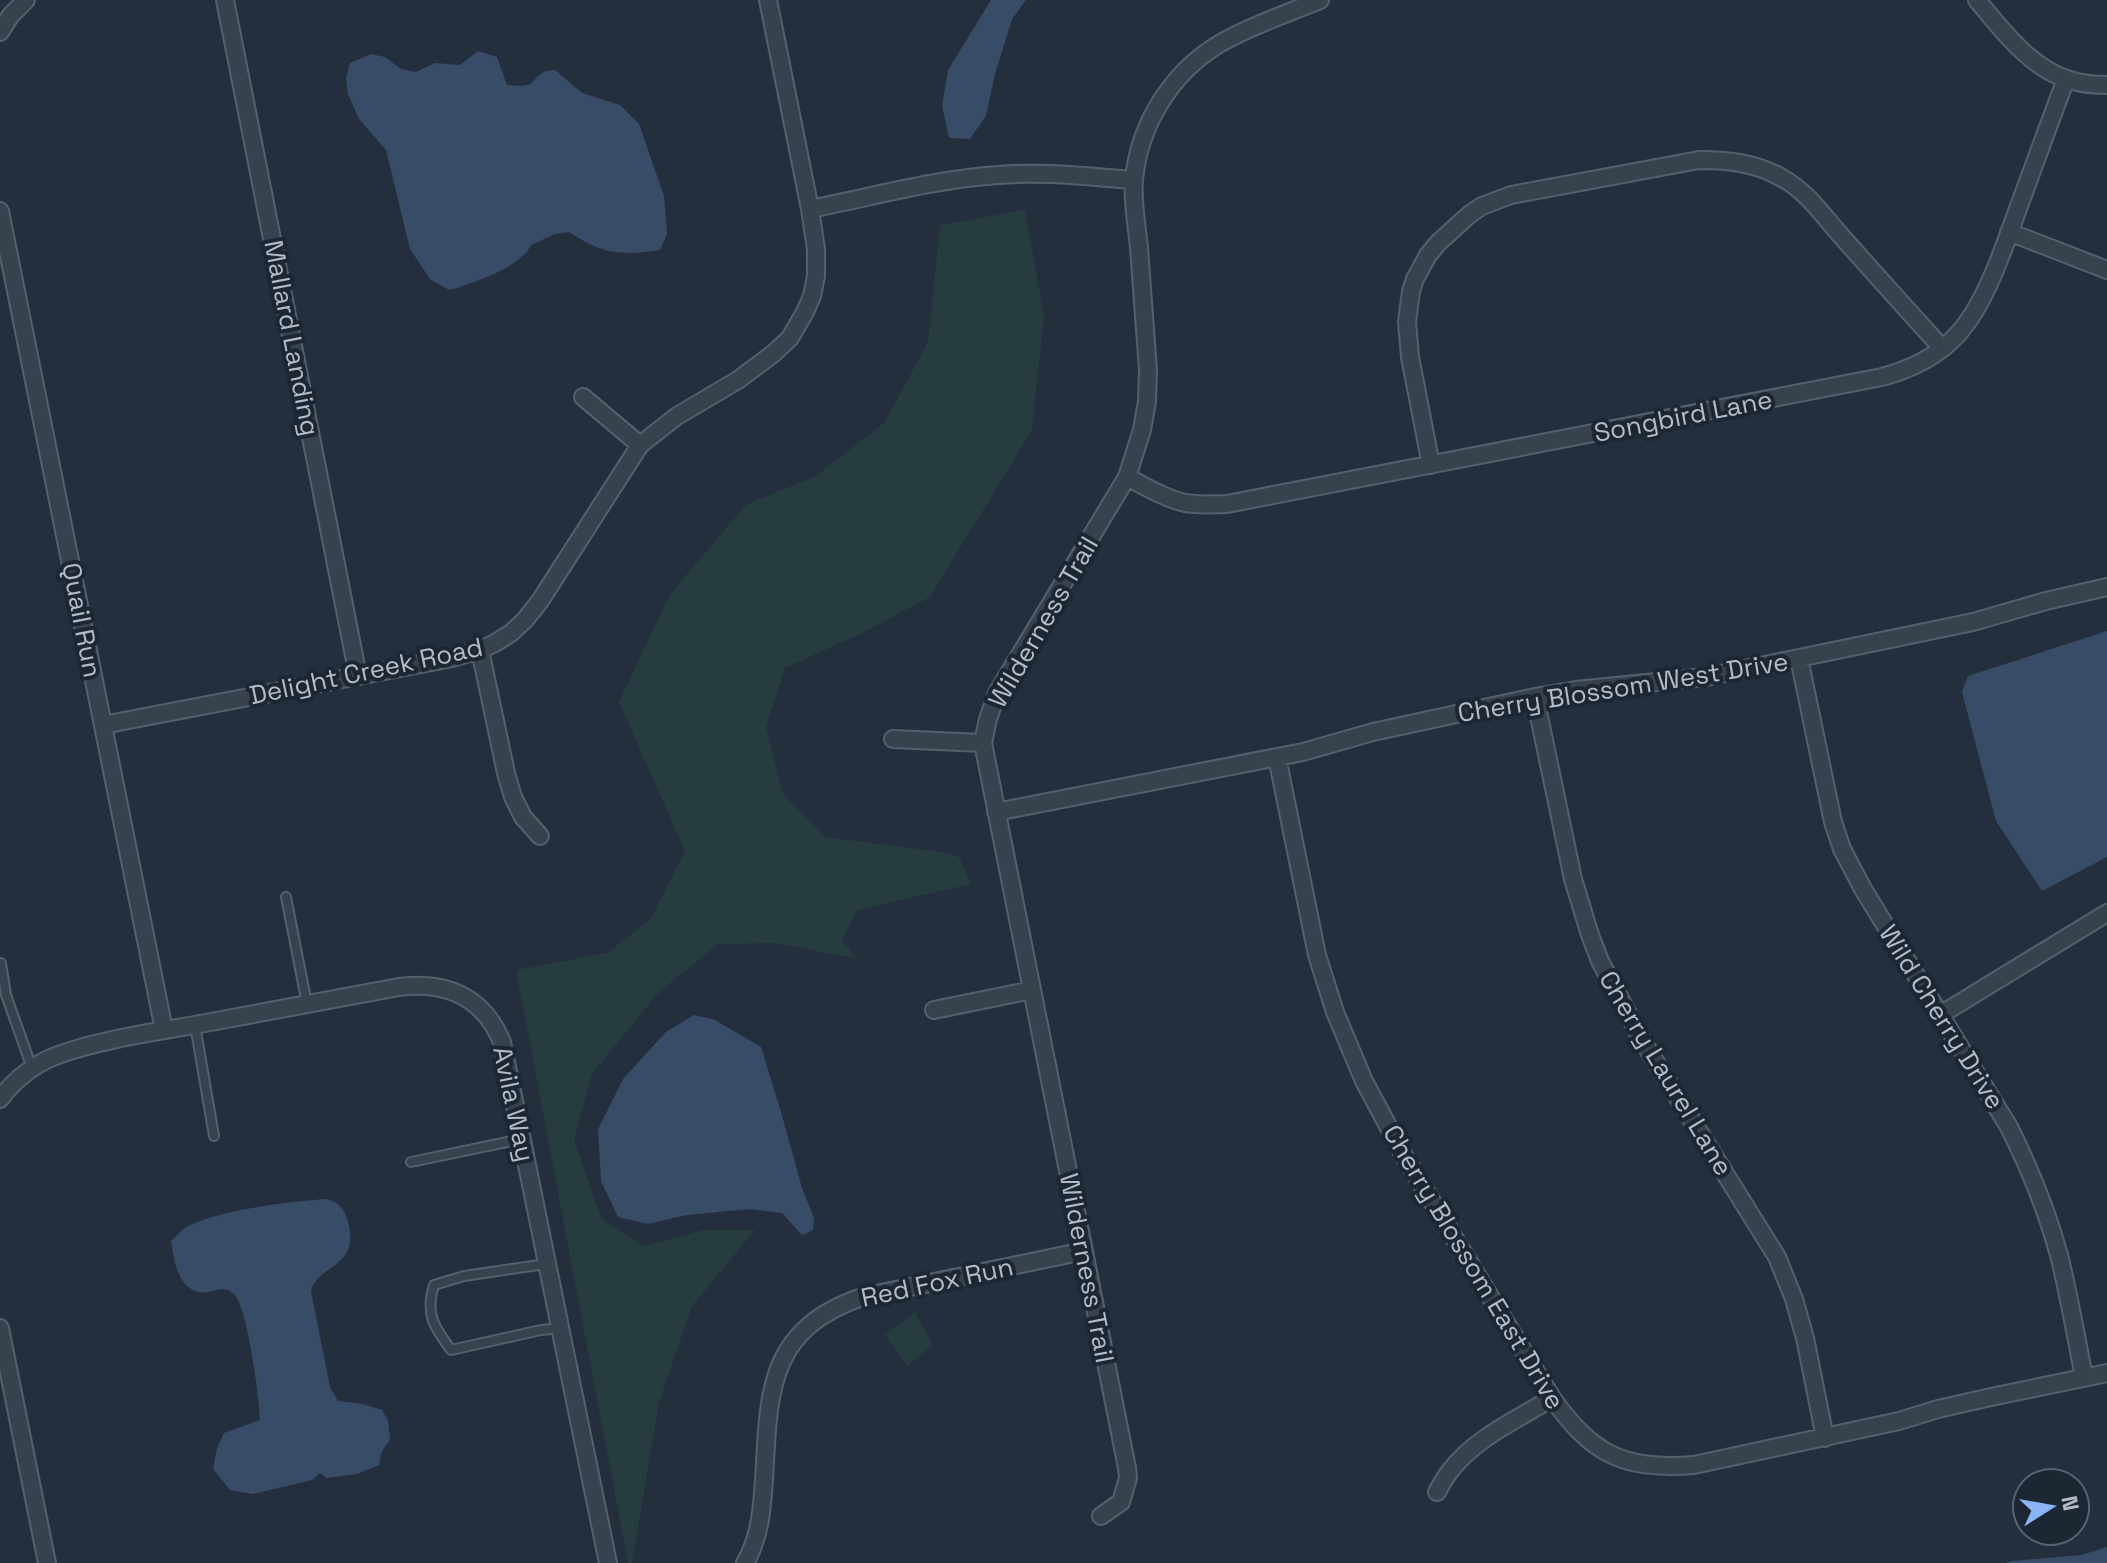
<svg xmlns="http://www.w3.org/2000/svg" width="2107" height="1563" viewBox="0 0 2107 1563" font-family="'Space Grotesk',sans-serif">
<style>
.green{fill:#263c3f}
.water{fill:#394c67}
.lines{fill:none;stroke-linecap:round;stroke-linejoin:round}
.service-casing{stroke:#565f6c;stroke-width:12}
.minor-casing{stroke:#565f6c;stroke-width:20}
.service{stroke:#38414e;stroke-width:8}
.minor{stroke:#38414e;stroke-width:16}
.labels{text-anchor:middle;stroke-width:8;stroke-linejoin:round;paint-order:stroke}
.street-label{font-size:26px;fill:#b4bcc9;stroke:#1d2633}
</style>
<rect width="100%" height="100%" fill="#242f3e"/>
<path class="green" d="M1025,210L1044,316L1032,430L930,597L860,634L785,668L766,727L783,794L825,837L942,852L959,857L971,884L857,910L842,941L858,959L775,943L718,944L658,993L592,1074L574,1140L602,1220L644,1246L704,1230H755L692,1306L659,1402L632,1563H628L516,970L607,953L650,920L685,851L619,702L670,594L746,505L816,476L885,422L928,342L940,225Z
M915,1312L933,1345L907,1366L885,1335Z"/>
<path class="water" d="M991,0H1026L1012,19L995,74L986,116L970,139L949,138L942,106L948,70Z
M478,51L497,57L507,85L522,86L531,84C538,75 543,70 555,70L582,93L620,105L639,124L664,196L667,234L660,250C620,256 602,254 569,232L555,234L531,245C520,268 473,283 449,290L430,279L410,249L386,150L359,119L348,94L346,78L350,63L371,54L385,57L401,69L416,72L435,63L460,65Z
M2107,631V857L2042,891L1996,821L1962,692L1968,676Z
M694,1015L715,1020L761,1047L781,1112L802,1188L814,1218L813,1230L802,1235L782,1213L750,1209L687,1215L648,1224L618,1217L601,1181L598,1129L623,1079L666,1032Z
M327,1199C331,1201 336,1202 339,1205C350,1216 354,1241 346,1254C336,1269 315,1273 311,1291L330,1387L338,1401L363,1404L382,1410L388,1420L390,1440L382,1451L379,1465L357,1474L327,1478L320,1473L312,1480L253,1494L230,1490L213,1469L217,1448L224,1433L260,1420C259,1398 248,1308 234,1294C223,1283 211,1295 199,1292C177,1288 174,1258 171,1241C177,1236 183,1228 190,1225C224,1210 290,1201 327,1199Z
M2107,1547V1563H2006L2012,1561L2082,1555Z"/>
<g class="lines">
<defs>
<path id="service" d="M286,897L307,1004
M1,963L6,995L32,1068
M195,1025L214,1136
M411,1162L521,1139
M546,1264L464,1276L434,1285C425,1314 434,1327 451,1350L541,1330L560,1328"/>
<path id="minor" d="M225,0L358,676
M1977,0C2002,30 2031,69 2070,80C2082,84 2095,85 2107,85
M0,32L11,15L26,0
M810,209C872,197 935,179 999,175C1043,171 1090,177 1134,180
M0,211L164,1030
M2009,232L2107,270
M583,397L640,445
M1431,465L1410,357L1407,322L1411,291L1415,279L1428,255L1438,243L1470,214L1482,206L1511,195L1699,160C1729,160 1756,163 1782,178C1807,191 1825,218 1843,238C1876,275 1909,312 1942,348
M1127,477C1144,486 1162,497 1181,502C1196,506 1212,504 1227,504L1882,377C1908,370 1931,360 1951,341C1984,311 2004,247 2019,206C2035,163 2050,121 2066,79
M480,650L506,773L513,797L523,817L540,836
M1799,658L1833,822L1842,849L1863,889L2009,1127C2030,1169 2047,1211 2059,1255C2069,1295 2076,1337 2084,1377
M1535,697L1573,879L1590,935L1600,961L1642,1040L1777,1257L1794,1299L1805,1338L1825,1438
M103,725L452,658L480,650L495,643L511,633L525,620L540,601L640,445L677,416L738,380L774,353L790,338L805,312L812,296L816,276V249L810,209L768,0
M893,739L983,743
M1277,757L1317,955L1335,1012L1364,1081L1403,1154L1552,1398C1593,1455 1623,1470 1694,1465L1899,1421L1938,1409L1991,1397L2107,1373
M996,812L1303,752L1373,732L1535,697L1576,690L1706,677L1799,658L1973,622L2046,601L2107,587
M934,1010L1032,990
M1940,1015L2107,913
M0,1099C15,1079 34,1064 58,1055C96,1041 148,1033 189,1026C259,1013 329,1000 399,987C446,981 483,996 502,1042L608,1563
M0,1328L47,1563
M1437,1492C1441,1485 1445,1477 1450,1471C1475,1438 1518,1419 1552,1398
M1101,1516L1121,1502L1128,1478L1127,1468L983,743L988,719L997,693L1127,477L1142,430L1147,401L1148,370C1145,329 1142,289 1139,248C1137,226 1132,202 1134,180C1139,125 1171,73 1219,44C1250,26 1286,14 1320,0
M745,1563C760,1537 762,1510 764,1480C769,1394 766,1330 862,1297L1084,1251"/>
</defs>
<use href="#service" class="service-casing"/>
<use href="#minor" class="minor-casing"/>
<use href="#service" class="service"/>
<use href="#minor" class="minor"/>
</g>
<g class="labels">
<g class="street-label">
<text transform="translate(292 338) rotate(79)" y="9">Mallard Landing</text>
<text transform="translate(1683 416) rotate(-11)" y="9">Songbird Lane</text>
<text transform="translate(82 620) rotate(79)" y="9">Quail Run</text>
<text transform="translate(1043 622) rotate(-60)" y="9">Wilderness Trail</text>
<text transform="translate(366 671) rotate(-12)" y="9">Delight Creek Road</text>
<text transform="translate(1623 687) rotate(-9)" y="9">Cherry Blossom West Drive</text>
<text transform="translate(1942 1017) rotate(58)" y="9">Wild Cherry Drive</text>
<text transform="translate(1666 1073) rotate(59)" y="9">Cherry Laurel Lane</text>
<text transform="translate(514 1104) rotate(78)" y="9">Avila Way</text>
<text transform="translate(1474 1267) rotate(59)" y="9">Cherry Blossom East Drive</text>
<text transform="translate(1087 1268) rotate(79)" y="9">Wilderness Trail</text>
<text transform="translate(937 1282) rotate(-12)" y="9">Red Fox Run</text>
</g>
</g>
<g transform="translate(2051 1507) rotate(79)"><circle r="38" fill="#1d2633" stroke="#59626f" stroke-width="2"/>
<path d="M0-6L14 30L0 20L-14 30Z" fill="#8ab4f8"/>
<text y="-12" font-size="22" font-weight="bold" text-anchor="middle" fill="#b4bcc9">N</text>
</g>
</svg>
